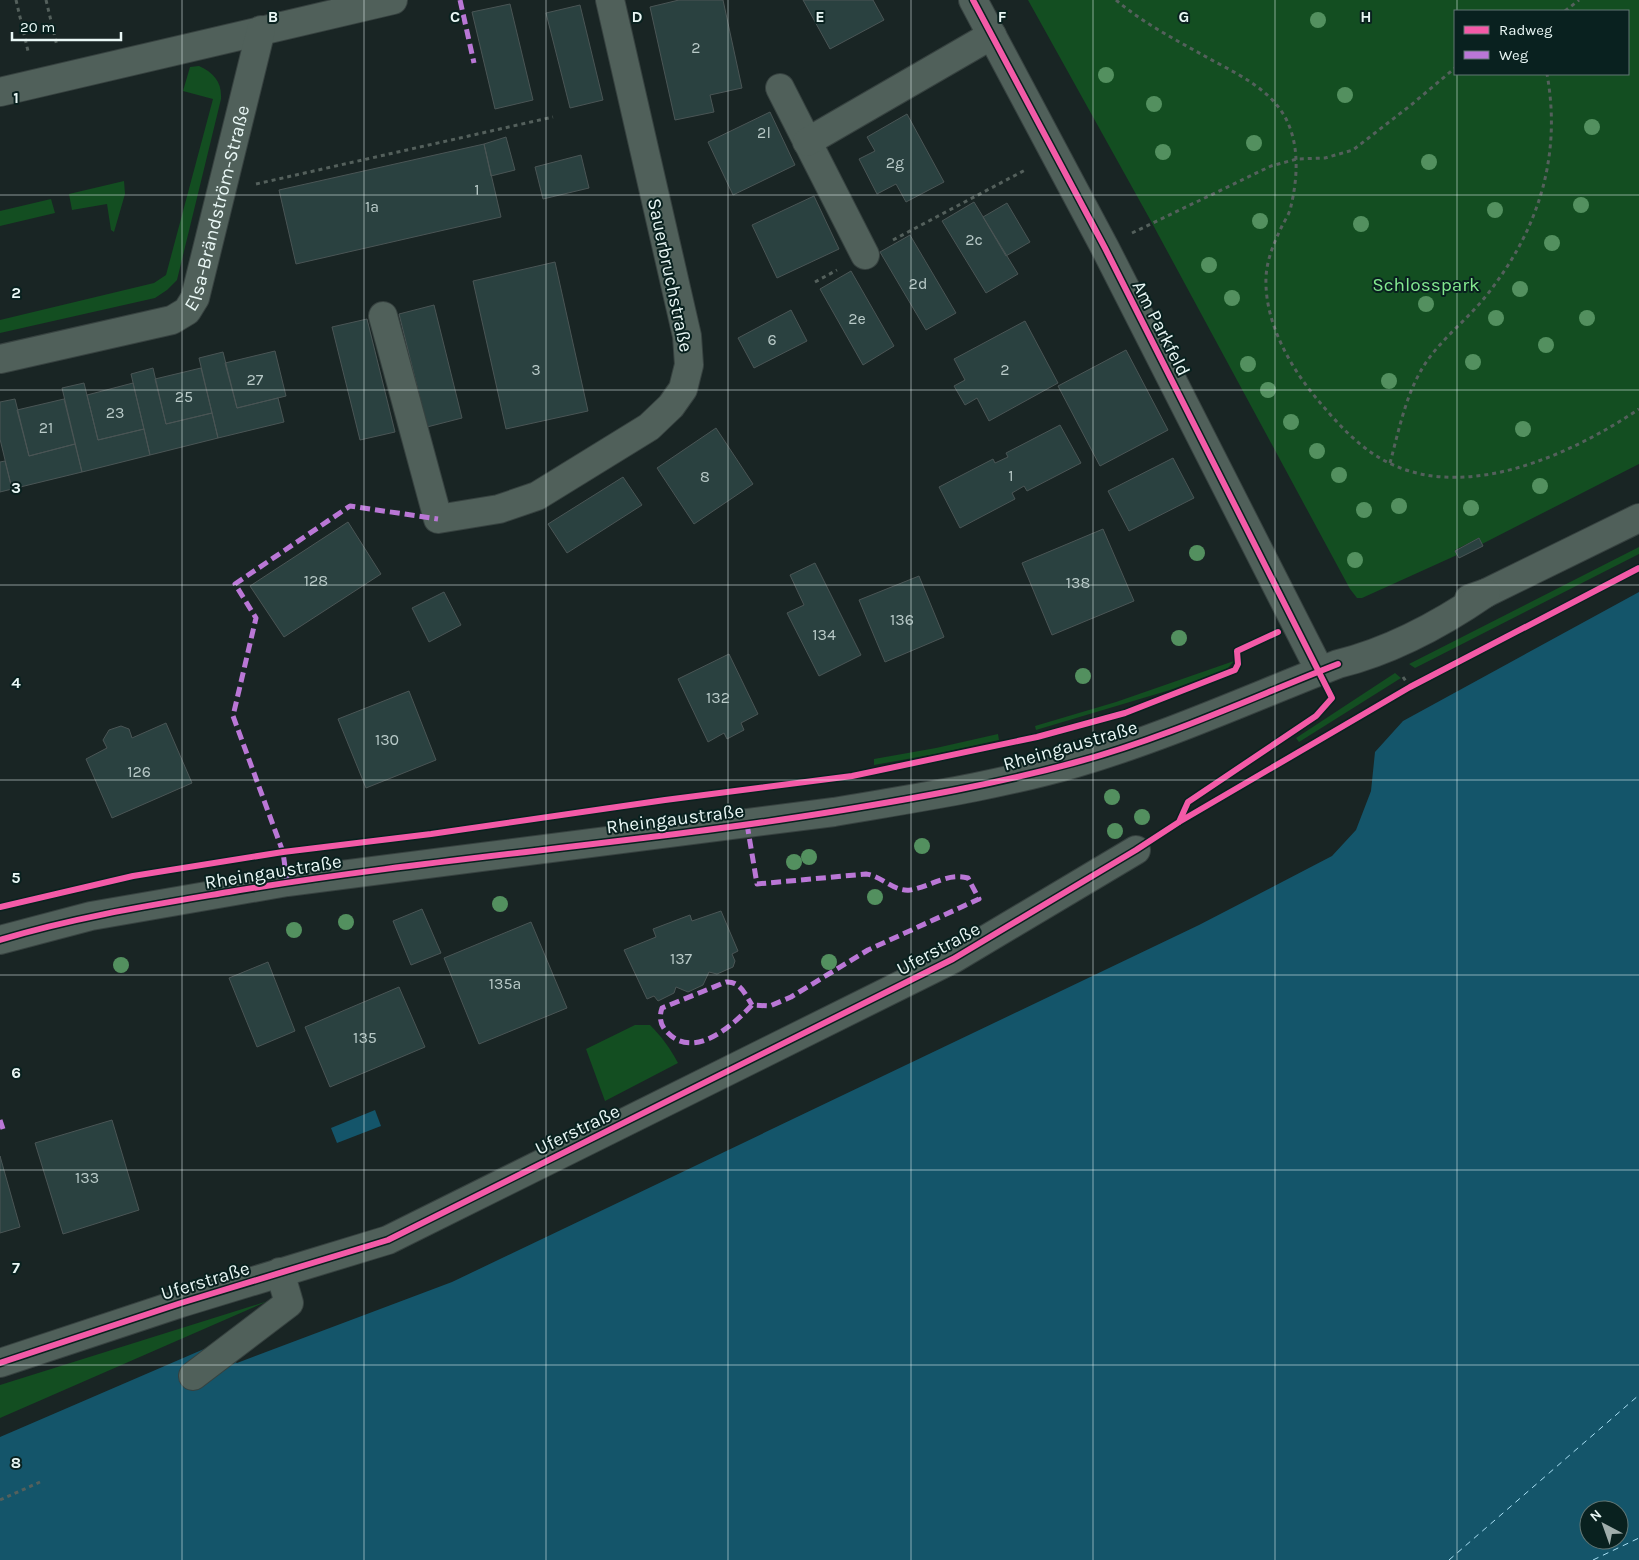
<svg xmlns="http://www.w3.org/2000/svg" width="1639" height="1560" viewBox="0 0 1639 1560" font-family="Karla,sans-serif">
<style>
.green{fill:#134e21;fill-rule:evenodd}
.water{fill:#14556a;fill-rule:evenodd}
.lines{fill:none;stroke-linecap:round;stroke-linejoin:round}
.ferry{stroke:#aae0f5;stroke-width:1;stroke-dasharray:6 5;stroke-linecap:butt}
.building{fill:#2a4140;stroke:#4a5555}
.minor-casing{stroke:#374240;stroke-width:30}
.path{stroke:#54605c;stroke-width:3;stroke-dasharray:4 4;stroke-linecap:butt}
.minor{stroke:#50605a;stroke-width:28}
.quiet{stroke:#ba77d6;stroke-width:5;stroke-dasharray:10 5;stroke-linecap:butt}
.cycleway-casing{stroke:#09211f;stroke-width:9}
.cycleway{stroke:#f35aa7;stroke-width:6}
.tree{fill:#53905f}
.grid{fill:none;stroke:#e9f7f5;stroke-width:1;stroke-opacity:0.55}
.labels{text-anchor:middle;stroke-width:4;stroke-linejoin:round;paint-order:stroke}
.number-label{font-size:16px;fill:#b9cac8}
.street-label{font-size:19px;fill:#e9f7f5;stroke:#09211f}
.park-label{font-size:19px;fill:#83e88f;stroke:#09211f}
.grid-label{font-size:16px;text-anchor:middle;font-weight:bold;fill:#e9f7f5;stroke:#09211f;stroke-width:4;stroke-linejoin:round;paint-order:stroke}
</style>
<rect width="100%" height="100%" fill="#192524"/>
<path class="green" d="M1028,0H1639V464L1482,544L1479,538L1455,550L1457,555L1362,598H1357L1350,589L1152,223ZM1455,11H1628V74H1455Z
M199,66C214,73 222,82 221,99L177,280L167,290L155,298L0,333V320L154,283L166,275L213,99L183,91L190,67Z
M124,181L125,194L114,232L111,230L107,204L72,210L69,194Z
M51,199L55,213L0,226V211Z
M1639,547V554L1415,668L1409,664Z
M1234,661L1228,668L1222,671L1170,690L1036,730L1035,726L1116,702Z
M1395,673L1401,678L1299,742L1296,738Z
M998,734L999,740L935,754L874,765V759L936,748Z
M635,1025H650C662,1037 670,1048 678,1063L605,1101L586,1049Z
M268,1301L0,1418V1385Z"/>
<path class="water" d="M1639,592V1560H0V1437L211,1346L237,1363L452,1282L1199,925L1332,856L1356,830L1371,791L1375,752L1403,721ZM1589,1510H1619V1540H1589Z
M375,1110L381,1126L337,1143L331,1128Z"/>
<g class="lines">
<path class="ferry" d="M1449,1560L1639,1395
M1593,1560L1639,1538"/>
</g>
<path class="building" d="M679,0H723L742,88L710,95L714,112L675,120L650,7Z
M803,0H873L884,20L830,49Z
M510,4L533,100L495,109L472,12Z
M580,5L603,100L570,108L546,13Z
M770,112L795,165L733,195L708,142Z
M907,114L944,182L906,202L896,184L877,194L859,159L875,151L867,137Z
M506,137L515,170L491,176L484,144Z
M484,144L501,217L296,264L279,190Z
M581,155L589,188L543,199L535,167Z
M814,196L839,249L777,278L752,225Z
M974,202L1018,274L986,293L942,221Z
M1007,203L1030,242L1006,256L983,217Z
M910,235L956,313L926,330L880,252Z
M555,262L588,411L506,429L473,281Z
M851,271L894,346L863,365L820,289Z
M434,305L462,418L427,427L399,314Z
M791,310L807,341L754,368L738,338Z
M367,319L395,432L360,440L332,327Z
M1025,321L1058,383L989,421L977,398L965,405L954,386L965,380L954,359Z
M1126,350L1168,430L1100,466L1058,386Z
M275,351L286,396L237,408L225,363Z
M223,352L237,408L278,398L284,422L218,438L199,358Z
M153,368L166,424L212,413L218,438L150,455L131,374Z
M201,368L212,413L166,424L155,379Z
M84,383L98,440L144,429L150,455L82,472L62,388Z
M133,383L144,429L98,440L87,395Z
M15,399L29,456L75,444L82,472L12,489L0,439V402Z
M64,399L75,444L29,456L17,410Z
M1060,425L1081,463L1027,491L1024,486L1012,493L1015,499L960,528L939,487L993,459L995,463L1008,457L1006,453Z
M716,428L753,484L694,524L657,468Z
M1173,458L1194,498L1129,531L1108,491Z
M5,461L12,489L0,492V462Z
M623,477L642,505L567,553L548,524Z
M348,522L381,574L284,637L250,586Z
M1103,529L1134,601L1052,635L1022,563Z
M1479,538L1483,546L1459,558L1455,551Z
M815,563L861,655L819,676L787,613L804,605L790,575Z
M919,576L944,637L885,662L859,600Z
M444,592L461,625L429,642L412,608Z
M729,654L758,714L741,723L744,730L727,739L724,733L708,742L678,679Z
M409,691L436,760L366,788L338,719Z
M166,723L192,783L112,818L86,759L107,748L103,740L109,730L121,726L129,729L132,738Z
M422,909L441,953L411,965L393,921Z
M721,911L738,951L732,954L735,961L733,967L717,974L709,972L703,985L688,992L676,987L674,993L658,1001L654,996L647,999L624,950L656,937L653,929L690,915L692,921Z
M531,922L567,1008L479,1044L444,958Z
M268,962L295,1031L257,1047L229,978Z
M399,987L425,1047L330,1087L305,1027Z
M112,1120L139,1210L63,1234L35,1143Z
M0,1156L20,1227L0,1233Z"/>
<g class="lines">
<defs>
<g id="minor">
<path d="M973,0L1105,248L1320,671"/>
<path d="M780,88L865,255"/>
<path d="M0,92L393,0"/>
<path d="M807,142L992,35"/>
<path d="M383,316L438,519L499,509L537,496L649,427L671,406L683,389L689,365L687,336L610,0"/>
<path id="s1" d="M0,359L172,320L187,311L195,298L261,30"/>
<path d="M1469,599L1486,593L1639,518"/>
<path d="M0,940L91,916L287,882L834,812C915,798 997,786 1076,763C1165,737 1251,698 1338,664C1391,651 1441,624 1486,593"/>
<path d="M0,1363L181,1303L388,1240L953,959L1136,850"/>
<path d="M193,1376L289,1303L280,1272"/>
</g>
</defs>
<use href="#minor" class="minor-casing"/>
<path class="path" d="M16,0L28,51
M46,0L57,46
M1116,0C1142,22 1172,38 1201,54C1234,73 1276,89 1290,128C1299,152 1297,181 1291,206C1290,213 1285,220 1282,226C1273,245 1265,263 1266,285C1267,326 1291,368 1317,399C1337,423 1360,449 1389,463C1468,502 1572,454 1639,409
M1565,11L1579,0
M256,184L553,117
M1132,233L1271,166L1297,159L1325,158L1353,150L1411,105L1455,68
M893,240L1027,169
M815,282L837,270
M1390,463C1399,430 1406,393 1425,364C1442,338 1467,320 1486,296C1538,231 1562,157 1547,74
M1403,677L1410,687
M0,1500L40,1482"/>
<use href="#minor" class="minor"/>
<path class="quiet" d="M460,0L474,63
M747,824L757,884L866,874C882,876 894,892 910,890C930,887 948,872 968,878L979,899L868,950L791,997L770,1006L752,1005C733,1025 694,1061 667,1032C660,1025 659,1017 662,1008L726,982C740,981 745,994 752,1005
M287,882L283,852L233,716L256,618L235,584L350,506L438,519
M0,1120L3,1129"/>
<defs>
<path id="cycleway" d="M973,0L1105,248L1332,698L1316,716L1188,802L1179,822
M0,907L133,876L283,852L431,834L665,800L852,776L1037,737L1125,713L1235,670L1238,664L1237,651L1278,632
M0,940C75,917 152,905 229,892C431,858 635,844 837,811C916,798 996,784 1073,763C1164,739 1251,698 1338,664
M0,1363L181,1303L388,1240L953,959L1136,850L1179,822L1410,687L1639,568"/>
</defs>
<use href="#cycleway" class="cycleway-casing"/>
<use href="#cycleway" class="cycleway"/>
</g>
<g class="tree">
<circle cx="1318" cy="20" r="8"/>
<circle cx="1106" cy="75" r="8"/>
<circle cx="1345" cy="95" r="8"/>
<circle cx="1154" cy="104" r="8"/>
<circle cx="1592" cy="127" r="8"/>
<circle cx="1254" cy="143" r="8"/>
<circle cx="1163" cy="152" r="8"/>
<circle cx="1429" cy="162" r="8"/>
<circle cx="1581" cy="205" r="8"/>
<circle cx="1495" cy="210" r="8"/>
<circle cx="1260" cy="221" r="8"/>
<circle cx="1361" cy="224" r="8"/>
<circle cx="1552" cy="243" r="8"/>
<circle cx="1209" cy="265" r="8"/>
<circle cx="1520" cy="289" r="8"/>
<circle cx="1232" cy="298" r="8"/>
<circle cx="1426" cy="304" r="8"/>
<circle cx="1496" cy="318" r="8"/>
<circle cx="1587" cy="318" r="8"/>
<circle cx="1546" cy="345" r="8"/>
<circle cx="1473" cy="362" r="8"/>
<circle cx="1248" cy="364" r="8"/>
<circle cx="1389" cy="381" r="8"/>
<circle cx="1268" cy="390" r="8"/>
<circle cx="1291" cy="422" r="8"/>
<circle cx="1523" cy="429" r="8"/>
<circle cx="1317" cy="451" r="8"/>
<circle cx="1339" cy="475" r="8"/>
<circle cx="1540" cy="486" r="8"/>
<circle cx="1399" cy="506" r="8"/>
<circle cx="1471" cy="508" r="8"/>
<circle cx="1364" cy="510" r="8"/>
<circle cx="1197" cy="553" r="8"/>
<circle cx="1355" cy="560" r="8"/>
<circle cx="1179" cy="638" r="8"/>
<circle cx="1083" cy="676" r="8"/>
<circle cx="1112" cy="797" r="8"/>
<circle cx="1142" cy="817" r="8"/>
<circle cx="1115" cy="831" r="8"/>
<circle cx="922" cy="846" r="8"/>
<circle cx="809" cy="857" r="8"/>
<circle cx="794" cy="862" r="8"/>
<circle cx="875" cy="897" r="8"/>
<circle cx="500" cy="904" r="8"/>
<circle cx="346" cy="922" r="8"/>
<circle cx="294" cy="930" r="8"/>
<circle cx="829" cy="962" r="8"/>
<circle cx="121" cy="965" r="8"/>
</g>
<path class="grid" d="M182,0V1560M364,0V1560M546,0V1560M728,0V1560M911,0V1560M1093,0V1560M1275,0V1560M1457,0V11M1457,74V1560M0,195H1639M0,390H1639M0,585H1639M0,780H1639M0,975H1639M0,1170H1639M0,1365H1639"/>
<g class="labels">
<g class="number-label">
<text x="696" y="53">2</text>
<text x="764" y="138">2l</text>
<text x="895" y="168">2g</text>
<text x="477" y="195">1</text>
<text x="372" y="212">1a</text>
<text x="974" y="245">2c</text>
<text x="918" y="289">2d</text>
<text x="857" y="324">2e</text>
<text x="772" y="345">6</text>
<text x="536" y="375">3</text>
<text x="1005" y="375">2</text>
<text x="255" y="385">27</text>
<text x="184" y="402">25</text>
<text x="115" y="418">23</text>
<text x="46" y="433">21</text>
<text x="1011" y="481">1</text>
<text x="705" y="482">8</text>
<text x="316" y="586">128</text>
<text x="1078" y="588">138</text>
<text x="902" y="625">136</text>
<text x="824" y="640">134</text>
<text x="718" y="703">132</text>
<text x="387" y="745">130</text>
<text x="139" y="777">126</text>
<text x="681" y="964">137</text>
<text x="505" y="989">135a</text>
<text x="365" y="1043">135</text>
<text x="87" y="1183">133</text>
</g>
<g class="street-label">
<text dy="7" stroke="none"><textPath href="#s1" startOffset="302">Elsa-Brändström-Straße</textPath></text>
<text transform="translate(671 275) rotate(78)" y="7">Sauerbruchstraße</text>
<text transform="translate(1162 328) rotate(63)" y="7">Am Parkfeld</text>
<text transform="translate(1070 745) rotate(-16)" y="7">Rheingaustraße</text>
<text transform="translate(675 818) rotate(-7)" y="7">Rheingaustraße</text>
<text transform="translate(273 871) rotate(-9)" y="7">Rheingaustraße</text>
<text transform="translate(938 948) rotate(-28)" y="7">Uferstraße</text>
<text transform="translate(577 1129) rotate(-26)" y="7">Uferstraße</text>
<text transform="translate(205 1280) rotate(-17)" y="7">Uferstraße</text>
</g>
<g class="park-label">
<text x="1426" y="291">Schlosspark</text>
</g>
</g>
<g class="grid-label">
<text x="273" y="22">B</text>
<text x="455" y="22">C</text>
<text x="637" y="22">D</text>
<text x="820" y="22">E</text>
<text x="1002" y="22">F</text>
<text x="1184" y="22">G</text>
<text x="1366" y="22">H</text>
<text x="16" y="103">1</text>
<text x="16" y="298">2</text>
<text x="16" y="493">3</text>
<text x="16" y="688">4</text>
<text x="16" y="883">5</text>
<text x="16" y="1078">6</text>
<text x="16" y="1273">7</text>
<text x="16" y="1468">8</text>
</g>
<rect x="1454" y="10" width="175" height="65" fill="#09211f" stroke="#637775"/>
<rect x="1464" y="26" width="25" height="8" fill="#f35aa7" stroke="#637775"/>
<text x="1499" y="35" font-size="15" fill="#e9f7f5">Radweg</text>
<rect x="1464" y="51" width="25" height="8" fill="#ba77d6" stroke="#637775"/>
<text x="1499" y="60" font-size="15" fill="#e9f7f5">Weg</text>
<g transform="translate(1604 1525) rotate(319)"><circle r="24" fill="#09211f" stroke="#637775"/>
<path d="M0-4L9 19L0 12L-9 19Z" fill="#a0aeac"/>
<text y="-8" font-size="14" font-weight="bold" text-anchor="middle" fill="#e9f7f5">N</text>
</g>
<path d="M12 32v8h109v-8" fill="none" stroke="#e9f7f5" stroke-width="2.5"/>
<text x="20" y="32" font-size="15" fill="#e9f7f5" stroke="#09211f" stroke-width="4" paint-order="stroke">20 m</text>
</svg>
